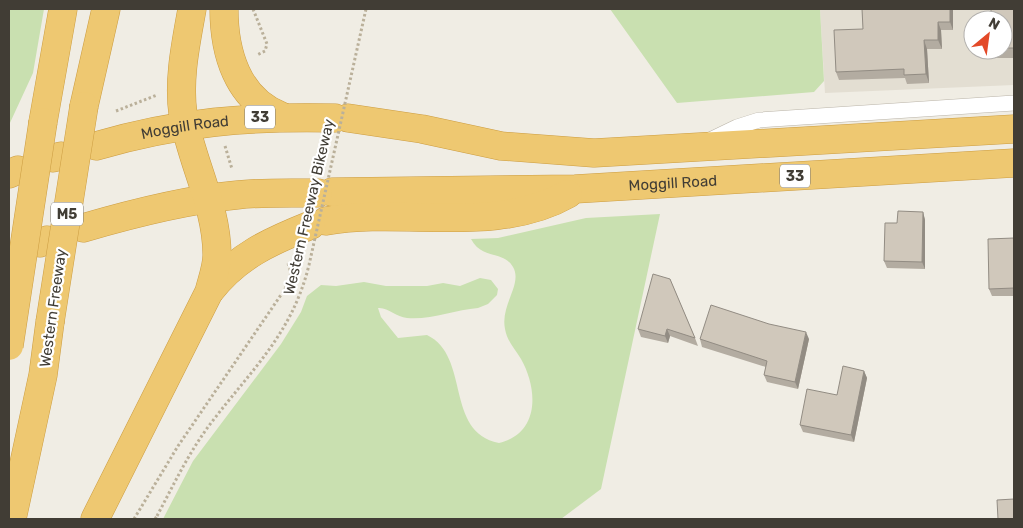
<svg xmlns="http://www.w3.org/2000/svg" width="1023" height="528" viewBox="0 0 1023 528" font-family="Rubik,sans-serif">
<style>
.residential{fill:#e3ded2;fill-rule:evenodd}
.green{fill:#c9e0b0}
.lines{fill:none;stroke-linecap:round;stroke-linejoin:round}
.lane-casing{stroke:#bab4a8;stroke-width:16}
.highway-casing{stroke:#cc9d42;stroke-width:29}
.path{stroke:#bab09a;stroke-width:3;stroke-dasharray:2.5 2.5;stroke-linecap:butt}
.lane{stroke:#fff;stroke-width:15}
.highway{stroke:#eec871;stroke-width:28}
.highway-bridge-casing{stroke:#cc9d42;stroke-width:29;stroke-linecap:butt}
.path-bridge{stroke:#bab09a;stroke-width:3;stroke-dasharray:2.5 2.5;stroke-linecap:butt}
.highway-bridge{stroke:#eec871;stroke-width:28}
.wall{fill:#b3aca1}
.shaded-wall{fill:#928c83}
.building{fill:#d0c8bb;stroke:#928c83}
.labels{text-anchor:middle;stroke-width:4.5;stroke-linejoin:round;paint-order:stroke}
.shield{fill:#fff;stroke:#7a7772;stroke-width:1}
.shield-label{font-size:14px;font-weight:bold;fill:#413d35}
.street-label{font-size:15px;fill:#413d35;stroke:#fff}
</style>
<rect width="100%" height="100%" fill="#f0ede4"/>
<path class="residential" d="M820,9H1014V85L825,93ZM973,20H1003V50H973Z"/>
<path class="green" d="M9,9H44L33,73L9,125Z
M610,9H820L824,81L814,92L677,103Z
M660,214L601,489L561,519H163L193,461L281,344L301,312L307,296L321,285L336,286L364,282L386,286H427L443,283L460,286L480,278L491,280L498,289L497,295L488,304L478,308C455,310 431,320 407,318C396,317 388,307 378,308L381,317L398,338L427,335C471,356 444,432 499,443C540,433 538,389 521,359C515,349 507,341 505,329C500,305 523,284 513,267C503,250 482,260 471,239L498,238L586,218Z"/>
<g class="lines">
<defs>
<path id="lane" d="M710,140L737,127L759,120L1014,103"/>
<g id="highway">
<path d="M224,9C224,52 237,99 281,116"/>
<path d="M84,106L106,9"/>
<path d="M348,118L422,129L501,146L594,153L1014,129"/>
<path d="M43,122L63,9"/>
<path id="s1" d="M96,146C178,122 250,116 335,118"/>
<path d="M53,158L61,156"/>
<path d="M9,174L18,170"/>
<path id="s2" d="M332,192L575,189L1014,163"/>
<path d="M326,221C405,207 496,235 568,194"/>
<path d="M83,228C134,213 185,200 237,195C264,192 291,193 318,193"/>
<path d="M40,243L47,240"/>
<path d="M210,291C237,256 271,241 311,225"/>
<path d="M12,519L43,375L50,322"/>
<path d="M95,519L209,292C212,280 217,267 217,255C217,206 191,161 183,114C178,79 186,43 192,9"/>
</g>
</defs>
<use href="#lane" class="lane-casing"/>
<use href="#highway" class="highway-casing"/>
<path class="path" d="M253,9L267,44L265,51L257,55
M116,111L157,95
M225,146L232,169
M134,519L178,446L285,289L291,273L288,263
M155,519L157,516"/>
<use href="#lane" class="lane"/>
<use href="#highway" class="highway"/>
<defs>
<path id="highway-bridge" d="M50,322L84,106
M9,346L43,122"/>
</defs>
<use href="#highway-bridge" class="highway-bridge-casing"/>
<path class="path-bridge" d="M157,516C174,484 189,452 211,423C252,369 292,334 309,265L366,9"/>
<use href="#highway-bridge" class="highway-bridge"/>
</g>
<path class="wall" d="M862,9H953V30H941L942,49H927L929,83L907,84L905,78L839,80L836,72L863,29Z
M1014,9V58H990L987,50H1003V20L991,13Z
M923,212L925,220V269L887,268L884,261L897,223Z
M1014,238V296H992L989,289Z
M670,279L695,338L698,346L670,336L668,343L641,337L638,329Z
M700,339H809L798,389L767,382L764,375L766,367L702,347Z
M864,371L867,378L854,442L803,432L800,425L837,395Z"/>
<path class="shaded-wall" d="M950,9H953V30L950,22Z
M938,22L941,30L942,49L938,40Z
M924,40L927,49L929,83L926,74Z
M923,212L925,220V269L922,262Z
M667,329L670,336L668,343L665,336Z
M806,332L809,339L798,389L795,382Z
M864,371L867,378L854,442L851,435Z"/>
<path class="building" d="M862,9H950V22H938V40H924L926,74L904,75V69L836,72L834,30L863,29Z
M991,9H1014V48H1003V20H986V13H991Z
M898,211L923,212L922,262L884,261L885,223H897Z
M1014,238V288L989,289L988,239Z
M653,274L670,279L695,338L667,329L665,336L638,329Z
M711,305L769,324L806,332L795,382L764,375L767,361L700,339Z
M843,366L864,371L851,435L800,425L807,389L837,395Z
M1014,499V519H998L997,500Z"/>
<g class="labels">
<g class="shield">
<rect x="245" y="105.5" width="30" height="23" rx="4"/>
<rect x="780" y="164.5" width="30" height="23" rx="4"/>
<rect x="51" y="202.5" width="32" height="23" rx="4"/>
</g>
<g class="shield-label">
<text x="260" y="122">33</text>
<text x="795" y="181">33</text>
<text x="67" y="219">M5</text>
</g>
<g class="street-label">
<text dy="5" stroke="none"><textPath href="#s1" startOffset="91">Moggill Road</textPath></text>
<text dy="5" stroke="none"><textPath href="#s2" startOffset="341">Moggill Road</textPath></text>
<text transform="translate(309 207) rotate(-77)" y="5">Western Freeway Bikeway</text>
<text transform="translate(53 308) rotate(-82)" y="5">Western Freeway</text>
</g>
</g>
<rect width="1023" height="528" fill="none" stroke="#413d35" stroke-width="20"/>
<g transform="translate(988 35) rotate(29)"><circle r="24" fill="#ffffff" stroke="#b3b1ae"/>
<path d="M0-4L9 19L0 12L-9 19Z" fill="#e34928"/>
<text y="-8" font-size="14" font-weight="bold" text-anchor="middle" fill="#413d35">N</text>
</g>
</svg>
